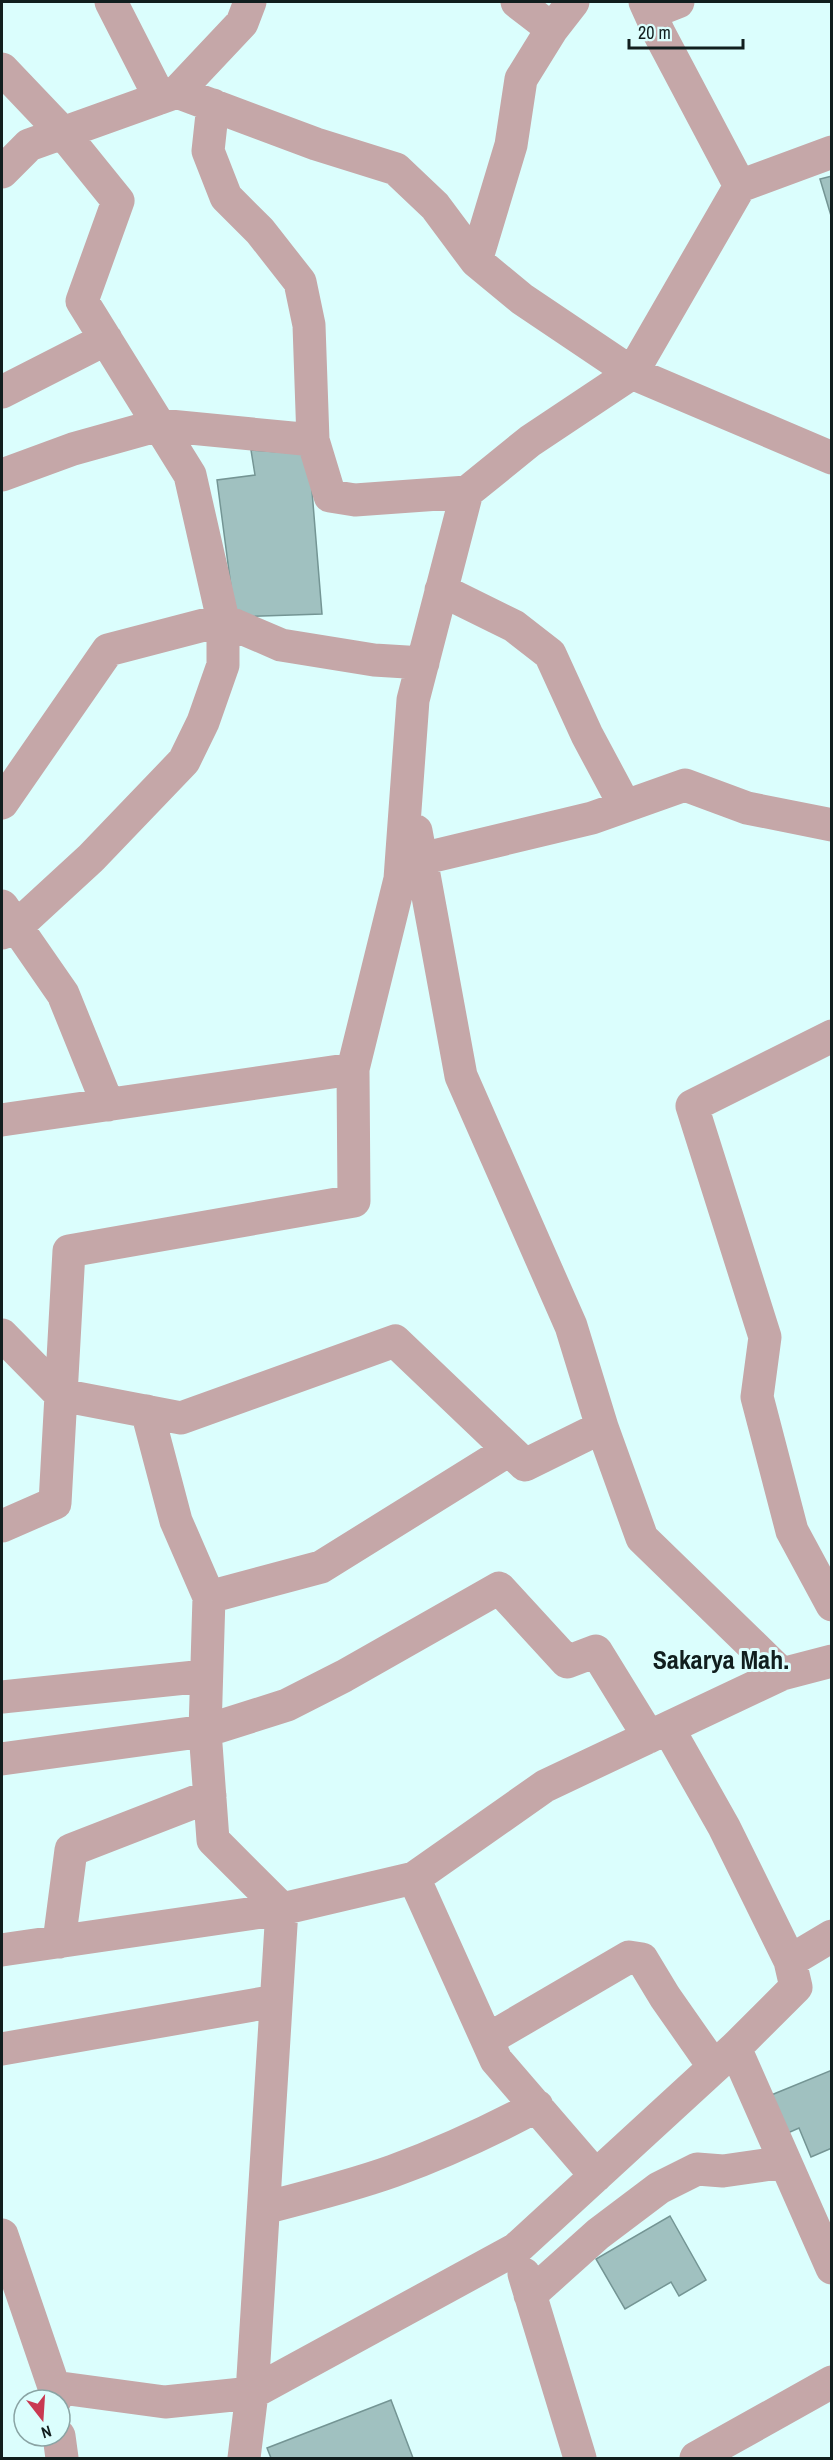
<svg xmlns="http://www.w3.org/2000/svg" width="833" height="2460" viewBox="0 0 833 2460" font-family="'Archivo Narrow',sans-serif">
<style>
.building{fill:#a0c1c0;stroke:#749594;stroke-width:1.5}
.lines{fill:none;stroke-linecap:round;stroke-linejoin:round}
.minor{stroke:#c5a7a8;stroke-width:33}
.labels{text-anchor:middle;stroke-width:6;stroke-linejoin:round;paint-order:stroke}
.district-label{font-size:26px;font-weight:bold;fill:#111e1e;stroke:#dbfefd}
</style>
<rect width="100%" height="100%" fill="#dbfefd"/>
<path class="building" d="M832,176V219L820,179Z
M251,450L309,454L322,614L235,617L217,480L255,475Z
M832,2070V2148L811,2157L799,2128L781,2136L764,2098Z
M670,2216L706,2280L679,2296L671,2282L625,2309L596,2259Z
M391,2400L413,2458H271L267,2448Z"/>
<g class="lines">
<path class="minor" d="M111,2L160,98
M517,2L552,29
M645,2L659,33L740,186
M650,13L678,2
M2,69L63,133L118,201L82,301L190,475L223,620V665L203,722L184,761L91,858L16,927L2,933
M177,92L316,144L396,169L435,206L476,261L522,299L632,373L832,458
M213,105L208,151L226,197L260,231L300,282L309,325L313,440L330,496L355,500L467,492
M2,172L29,145L177,92L242,23L250,2
M476,261L511,145L521,79L552,29L573,2
M2,392L106,339
M2,475L73,449L159,425L313,440
M441,590L514,626L550,654L587,735L625,806
M2,803L108,650L223,620L281,645L374,660L423,663
M416,831L461,1076L571,1326L602,1427L642,1538L782,1674
M421,859L592,818L685,785L747,808L832,825
M2,906L63,994L108,1105
M832,1036L692,1106L765,1337L757,1397L792,1531L832,1605
M2,1120L353,1069
M2,1335L61,1395L181,1418L395,1341L525,1465L602,1427
M147,1411L176,1521L209,1597L205,1731L213,1840L282,1909L252,2393L244,2458
M2,1526L55,1503L69,1251L354,1201L353,1069L400,879L413,700L467,492L530,441L632,373L740,186L832,152
M209,1597L321,1567L509,1450
M2,1697L205,1676
M668,1728L724,1827L790,1961
M2,1759L205,1731L287,1705L344,1676L499,1588L567,1662L596,1651L649,1737
M414,1878L496,2060L596,2176
M59,1942L71,1850L210,1796
M2,1950L282,1909L414,1878L545,1786L782,1674L832,1661
M487,2040L629,1957L642,1959L665,1997L714,2067
M735,2048L832,2268
M2,2049L276,2001
M264,2208C307,2197 351,2186 393,2171C442,2153 490,2131 537,2106
M2,2235L54,2387L55,2400
M524,2274L580,2458
M530,2295L598,2234L659,2188L697,2169L723,2171L785,2162
M54,2387L165,2402L252,2393L516,2249L735,2048L796,1987L790,1961L832,1936
M59,2436L62,2458
M696,2458L832,2382"/>
</g>
<g class="labels">
<g class="district-label">
<text x="721" y="1669">Sakarya Mah.</text>
</g>
</g>
<rect width="833" height="2460" fill="none" stroke="#111e1e" stroke-width="6"/>
<g transform="translate(42 2418) rotate(163)"><circle r="28" fill="#dbfefd" stroke="#8aa4a4" stroke-width="1.5"/>
<path d="M0-4.5L10 22L0 15L-10 22Z" fill="#c93952"/>
<text y="-9" font-size="16" font-weight="bold" text-anchor="middle" fill="#111e1e">N</text>
</g>
<path d="M629 39v9h114v-9" fill="none" stroke="#111e1e" stroke-width="3"/>
<text x="638" y="39" font-size="18" fill="#111e1e" stroke="#dbfefd" stroke-width="4.5" paint-order="stroke">20 m</text>
</svg>
